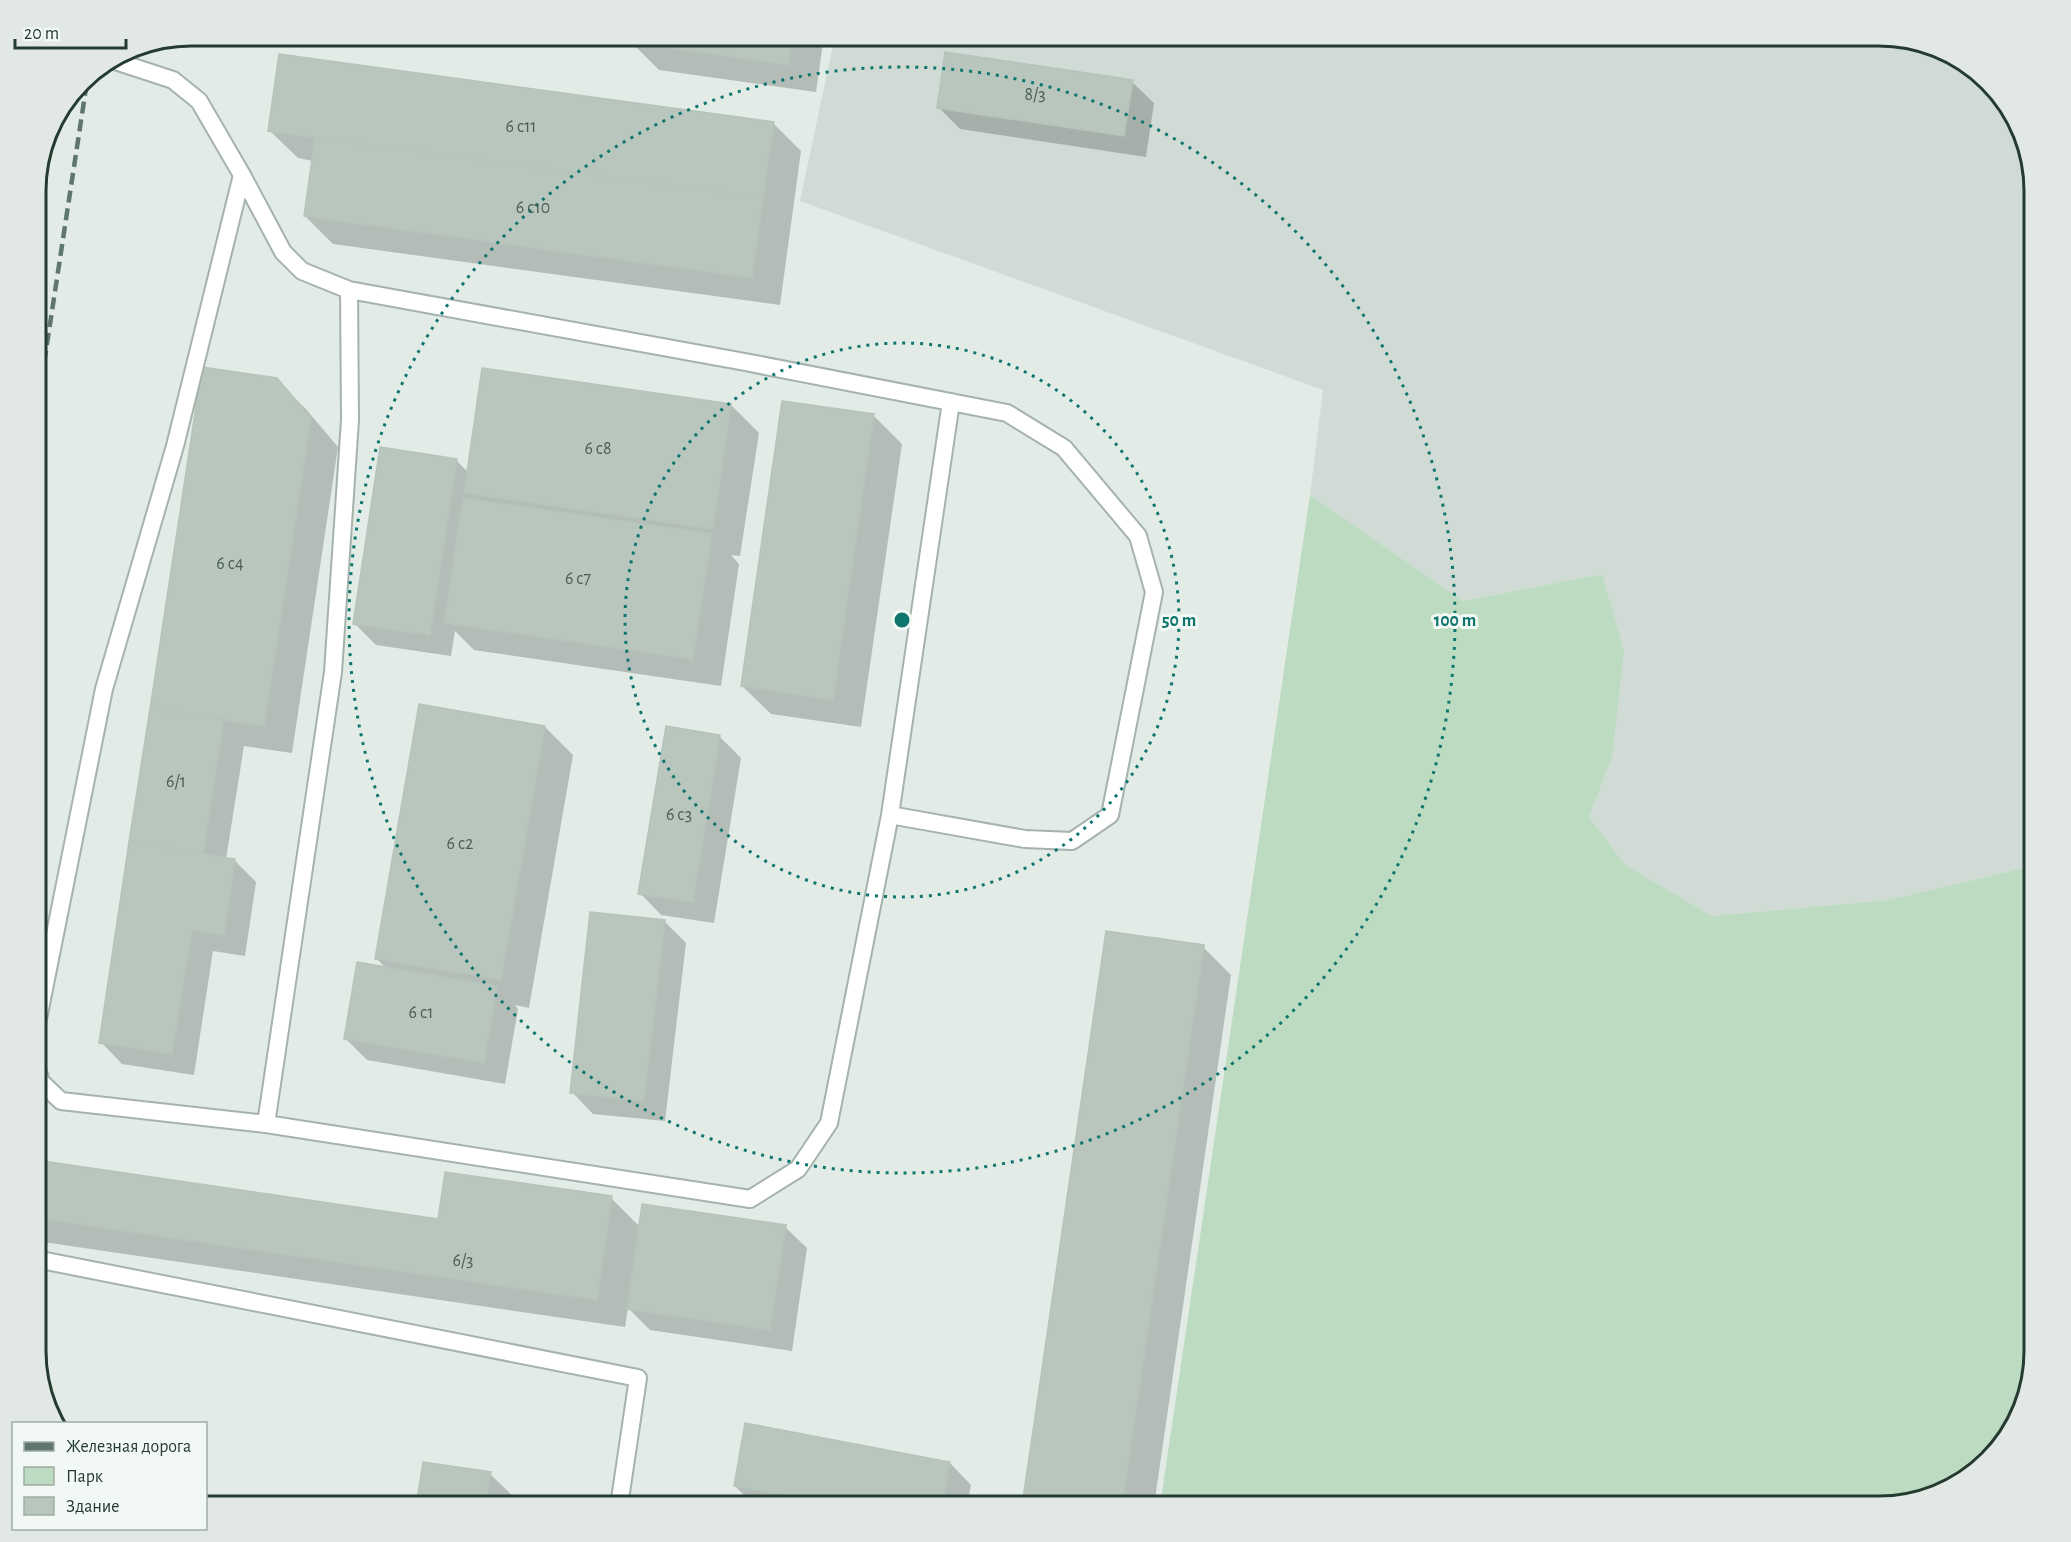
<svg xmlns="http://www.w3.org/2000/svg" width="2071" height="1542" viewBox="0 0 2071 1542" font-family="'Alegreya Sans',sans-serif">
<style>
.built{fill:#d0dbd5}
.green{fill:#bddbc0}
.shadow{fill:#0003}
.building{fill:#b8c6be;stroke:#b5c4bc;stroke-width:1.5}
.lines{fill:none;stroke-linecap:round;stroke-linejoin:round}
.service-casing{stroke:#a5b3ac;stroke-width:20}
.service{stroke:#fff;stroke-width:16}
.rail{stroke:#5e766c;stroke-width:4.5;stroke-dasharray:12 6;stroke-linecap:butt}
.ring{fill:none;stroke:#0f766e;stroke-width:3;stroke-dasharray:3 6}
.labels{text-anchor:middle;stroke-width:6;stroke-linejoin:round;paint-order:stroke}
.number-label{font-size:18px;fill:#495e54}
.rim{fill:none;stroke:#243b31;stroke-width:3}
.centre{fill:#0f766e;stroke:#f2f8f4;stroke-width:3}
.ring-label{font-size:18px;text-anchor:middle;font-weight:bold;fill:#0f766e;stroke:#f2f8f4;stroke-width:6;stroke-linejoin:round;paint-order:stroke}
</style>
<rect width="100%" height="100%" fill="#e2ebe6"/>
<path class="built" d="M835,36H1880L1930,44L1974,68L2019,122L2035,191V841L2024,868L1888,900L1712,916L1624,865L1589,817L1612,757L1602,574L1463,601L1310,495L1323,390L800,201Z"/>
<path class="green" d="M1310,495L1463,601L1602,574L1624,651L1612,757L1589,817L1625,865L1712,916L1888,900L2024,868L2035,841V1351L2027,1401L2003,1445L1948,1490L1880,1506H1160Z"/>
<path class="shadow" d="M632,36H824L816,92L659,70L631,42Z
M1132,82L1154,103L1146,157L960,129L938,107Z
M773,123L801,151L780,305L333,244L305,216L313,161L298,158L269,130Z
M276,380L305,408L338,447L292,753L244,746L226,859L235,861L256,882L245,956L213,951L194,1075L122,1064L101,1042Z
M731,405L759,433L740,556L731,555L739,564L721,686L474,650L455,631L451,656L376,645L355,624L456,460L468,472Z
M874,416L902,444L861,727L771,714L742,686Z
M545,727L573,755L529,1008L515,1005L518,1009L505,1084L367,1060L346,1039L387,969L377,959Z
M720,737L741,758L714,923L661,915L640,893Z
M664,921L686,943L665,1121L593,1114L572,1092Z
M1203,947L1231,975L1154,1506H1023Z
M36,1162L439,1221L611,1198L640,1227H785L807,1248L792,1351L650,1330L628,1308L625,1327L36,1241Z
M950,1463L971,1485L967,1506H755L735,1486Z
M490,1474L519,1502L518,1506H418Z"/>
<path class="building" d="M630,36H792L788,65L629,42Z
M945,52L1133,80L1124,136L937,108Z
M279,54L774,122L763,198L268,131Z
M315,138L763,198L752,278L304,216Z
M202,367L277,378L311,418L264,726L150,709Z
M482,368L731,404L713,529L464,493Z
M782,401L874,414L833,700L741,686Z
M380,447L457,459L430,635L353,624Z
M463,498L712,534L693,659L444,623Z
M419,704L545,726L501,980L375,959Z
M150,709L224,719L203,854L129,842Z
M666,726L720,735L693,902L638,894Z
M129,842L235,859L224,935L192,930L172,1054L99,1043Z
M590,912L665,920L644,1101L570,1093Z
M1106,931L1204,945L1122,1506H1022Z
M357,962L497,986L484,1063L344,1039Z
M36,1160L438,1219L445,1172L612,1196L597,1300L36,1218Z
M642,1204L786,1225L770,1330L627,1309Z
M745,1423L950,1462L942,1506H837L734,1486Z
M423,1462L491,1472L486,1506H416Z"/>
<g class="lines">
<defs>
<path id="service" d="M112,60L173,80L199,101L242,175L283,252L302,271L349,290L745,362L1007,413L1064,448L1138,536L1154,592L1110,815L1072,841L1025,839L890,815
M36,1029L104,689L175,446L242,175
M36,1065L41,1082L61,1101L266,1124L750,1199L798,1169L829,1123L890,815L951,402
M266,1124L333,672L350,420L349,290
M36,1259L638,1378L619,1506"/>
</defs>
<use href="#service" class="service-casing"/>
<use href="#service" class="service"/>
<path class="rail" d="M36,416L88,75"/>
</g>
<g class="ring">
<circle cx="902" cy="620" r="277"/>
<circle cx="902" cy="620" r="553"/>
</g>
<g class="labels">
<g class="number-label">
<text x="1035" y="100">8/3</text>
<text x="521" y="132">6 с11</text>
<text x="533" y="213">6 с10</text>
<text x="598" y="454">6 с8</text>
<text x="230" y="569">6 с4</text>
<text x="578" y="584">6 с7</text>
<text x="176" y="787">6/1</text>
<text x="679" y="820">6 с3</text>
<text x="460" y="849">6 с2</text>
<text x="421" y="1018">6 с1</text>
<text x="463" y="1266">6/3</text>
</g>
</g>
<path d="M0 0H2071V1542H0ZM191 46H1879A145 145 0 0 1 2024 191V1351A145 145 0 0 1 1879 1496H191A145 145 0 0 1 46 1351V191A145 145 0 0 1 191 46Z" fill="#e2e9e4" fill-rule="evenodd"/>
<path class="rim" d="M191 46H1879A145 145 0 0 1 2024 191V1351A145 145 0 0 1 1879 1496H191A145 145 0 0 1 46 1351V191A145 145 0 0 1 191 46Z"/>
<circle cx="902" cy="620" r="9" class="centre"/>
<g class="ring-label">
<text x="1179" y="626">50 m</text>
<text x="1455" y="626">100 m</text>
</g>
<rect x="12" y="1422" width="195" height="108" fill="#f2f8f4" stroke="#a0aca6" stroke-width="1.5"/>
<rect x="24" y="1442" width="30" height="9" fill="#5e766c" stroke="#a0aca6" stroke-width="1.5"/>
<text x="66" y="1452" font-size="18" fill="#243b31">Железная дорога</text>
<rect x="24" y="1467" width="30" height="18" fill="#bddbc0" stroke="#a0aca6" stroke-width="1.5"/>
<text x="66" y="1482" font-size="18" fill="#243b31">Парк</text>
<rect x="24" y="1497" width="30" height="18" fill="#b8c6be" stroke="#a0aca6" stroke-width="1.5"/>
<text x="66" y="1512" font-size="18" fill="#243b31">Здание</text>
<path d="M15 39v9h111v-9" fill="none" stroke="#243b31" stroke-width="3"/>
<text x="24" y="39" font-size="18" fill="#243b31" stroke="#f2f8f4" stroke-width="4.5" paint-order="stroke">20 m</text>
</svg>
